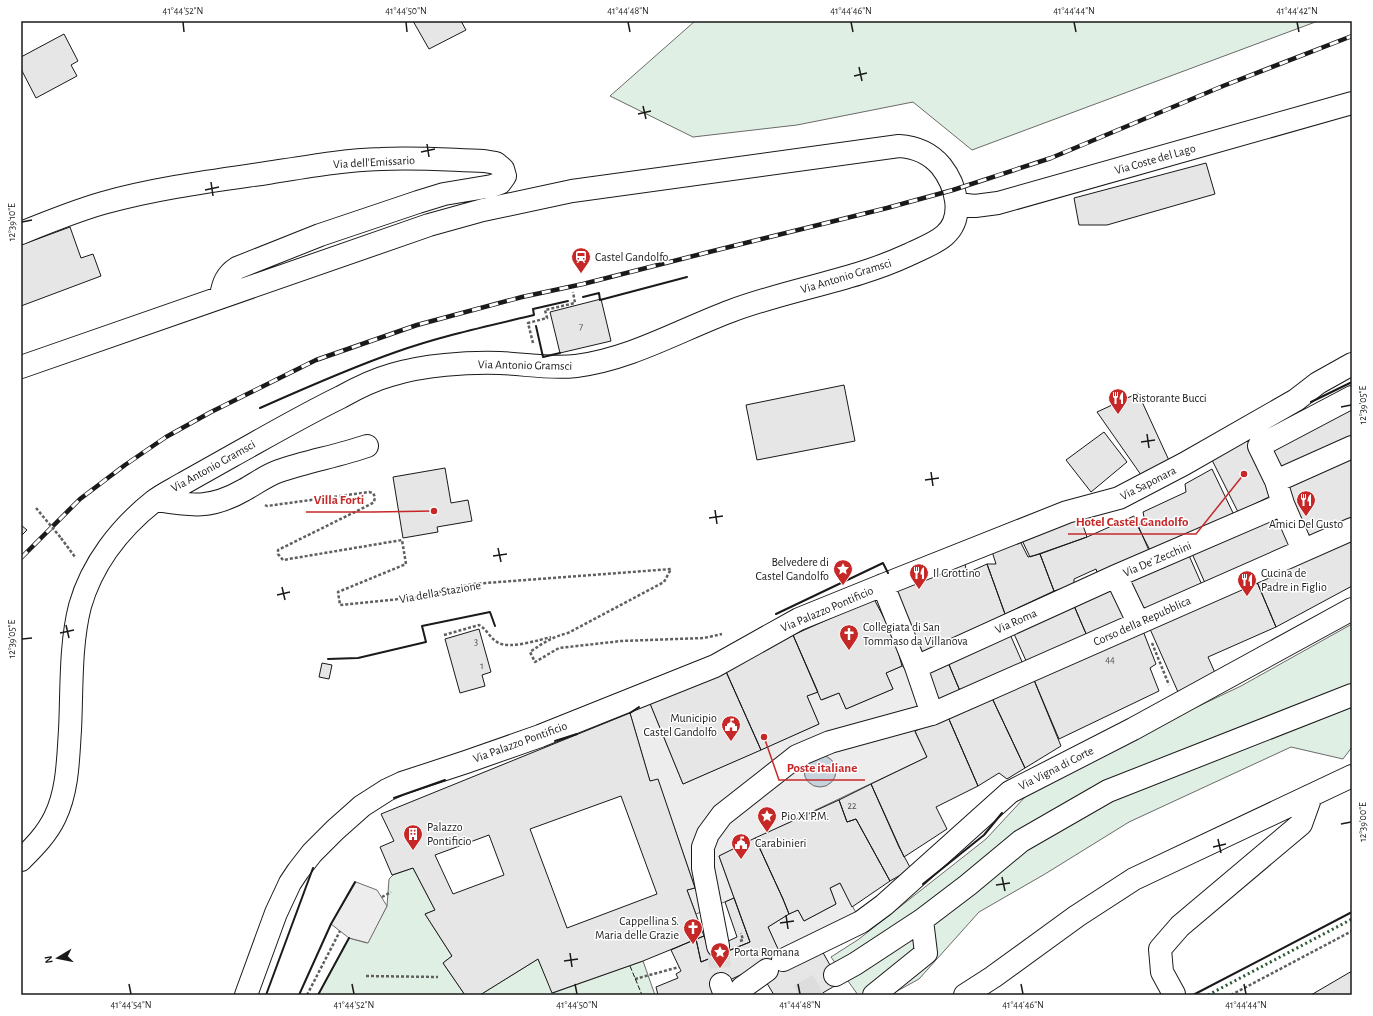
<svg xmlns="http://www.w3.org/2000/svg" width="1373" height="1016" viewBox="0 0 1373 1016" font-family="'Alegreya Sans',sans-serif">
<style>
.green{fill:#e0efe3;stroke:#6a6a6a}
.parking{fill:#ededed;stroke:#6a6a6a}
.water{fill:#c6d2dc;stroke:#6a6a6a}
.building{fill:#e6e6e6;stroke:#1a1a1a;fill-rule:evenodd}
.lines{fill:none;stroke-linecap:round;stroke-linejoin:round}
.minor-tunnel{stroke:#ddd;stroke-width:22;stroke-dasharray:22 11;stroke-linecap:butt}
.minor-casing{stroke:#1a1a1a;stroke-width:24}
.path{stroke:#5f5f5f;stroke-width:2.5;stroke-dasharray:3 2;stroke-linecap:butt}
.minor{stroke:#fff;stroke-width:22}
.rail-casing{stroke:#1a1a1a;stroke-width:4.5}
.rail{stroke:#fff;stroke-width:3;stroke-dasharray:9;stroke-linecap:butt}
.path-bridge{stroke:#5f5f5f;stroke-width:2.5;stroke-dasharray:3 2;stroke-linecap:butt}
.hedge{stroke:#2b5a34;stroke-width:3;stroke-dasharray:2 3;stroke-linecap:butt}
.fence{stroke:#1a1a1a;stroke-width:1;stroke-dasharray:5 2;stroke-linecap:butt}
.wall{stroke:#1a1a1a;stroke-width:2}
.ticks{fill:none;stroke:#1a1a1a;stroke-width:1.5}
.labels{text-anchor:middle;stroke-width:3;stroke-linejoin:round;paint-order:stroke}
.number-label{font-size:10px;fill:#4d4d4d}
.street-label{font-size:12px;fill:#1a1a1a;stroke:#fff}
.poi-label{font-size:12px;fill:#1a1a1a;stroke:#fff;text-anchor:start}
.leader{fill:none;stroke:#c62828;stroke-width:1.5}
.callout-dot{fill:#c62828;stroke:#fff;stroke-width:1.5}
.callout-label{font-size:13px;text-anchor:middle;font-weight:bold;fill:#c62828;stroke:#fff;stroke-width:3;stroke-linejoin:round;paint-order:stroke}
.neatline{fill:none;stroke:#1a1a1a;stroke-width:1.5}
.ticks-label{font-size:10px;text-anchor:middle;fill:#1a1a1a}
</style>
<rect width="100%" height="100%" fill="#fff"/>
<path class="green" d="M695,21H1318L972,150L913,102L797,125L693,137L610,96Z
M1352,624V747L1343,759L1291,747L1129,822L1045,874L979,912L919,979L890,995H858L831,957L859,939L986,839L1026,796L1161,724L1241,686Z
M413,868L435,910L425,914L452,956L443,963L465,995H318L349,938L367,943L387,906L389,879L393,875Z
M538,959L553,993L643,961L655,995H480Z"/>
<path class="parking" d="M902,666L919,678L935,722L915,732L927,757L719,856L734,898L696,914L687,890L695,888L658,780L650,781L630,713L649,701L683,784L819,724L807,696L818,692L822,700L839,693L846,709L893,689L886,673Z
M356,882L377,890L387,906L368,943L349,938L331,924Z
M840,883L861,922L786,968L768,927L789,914L798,910L804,921L836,904L830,888Z"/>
<path class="water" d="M804 771a16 16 0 1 1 32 0a16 16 0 1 1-32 0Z"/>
<path class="building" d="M413,21H461L466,30L429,49Z
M64,34L78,61L71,65L77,76L36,98L21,69V57Z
M1206,163L1215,194L1107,225H1079L1074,198Z
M70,227L81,258L93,254L101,276L21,306V245Z
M601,299L611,341L560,353L550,312Z
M844,385L855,441L757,460L746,405Z
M1138,393L1172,467L1146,482L1097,412Z
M1352,408V442L1280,473L1271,452Z
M1104,432L1127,462L1091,492L1066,460Z
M1249,436L1277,493L1238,512L1210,456Z
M1352,453V517L1308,538L1284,484Z
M445,468L451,503L468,500L472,521L437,527L438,532L403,538L393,477Z
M1212,469L1234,515L1151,552L1137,525L1145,522L1143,512L1186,492L1185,484Z
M1281,510L1295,544L1205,583L1190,549Z
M1079,514L1087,537L1030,557L1019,534Z
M1134,516L1150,553L1098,575L1096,569L1074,579V585L1054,591L1040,554L1087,537Z
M21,525L27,530L21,536Z
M1017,535L1028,557L1040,554L1054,591L1005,614L987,564H996L990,545Z
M1352,539V586L1276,627L1257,582Z
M1187,551L1202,585L1139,612L1125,578Z
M964,560L967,573L987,564L1005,614L922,653L895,589Z
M1116,582L1131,616L1087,636L1072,601Z
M1257,582L1276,627L1208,657L1216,675L1178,692L1150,629Z
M874,599L894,637L902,666L886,673L893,689L846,709L839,693L821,700L793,635Z
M1072,601L1087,636L1027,663L1011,627Z
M479,629L491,672L482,675L485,686L460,693L445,639Z
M1143,631L1156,664L1150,668L1159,691L1059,739L1034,680Z
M1009,632L1023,664L960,691L947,660Z
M793,635L818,692L807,696L819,724L761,750L724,667Z
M947,660L960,691L933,704L919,670Z
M322,663L332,665L329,679L319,677Z
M724,667L761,750L683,784L649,701Z
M1034,680L1061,746L1025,768L992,698Z
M992,698L1025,768L1007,779L999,773L978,786L948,717Z
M630,713L650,781L658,779L695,888L687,890L704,936L643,961L552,993L538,959L480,995H465L443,963L452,956L425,914L435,910L413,868L392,875L380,847L394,841L381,814ZM621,796L657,894L567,928L530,829ZM489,835L504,875L453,894L435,855Z
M948,717L978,786L936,807L947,829L904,857L871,784L927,757L915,731Z
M871,784L899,847L911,869L890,881L856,819L847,822L839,800Z
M839,800L847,822L856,819L890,881L852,907L840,883L830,888L836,904L804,921L798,910L789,914L783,899L755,838Z
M755,838L783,899L789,914L768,927L783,960L821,949L840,983L819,995H774L765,980L764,964L721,984L716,995H658L656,987L678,978L676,974L681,971L671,950L696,939L701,962L750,942L719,856Z
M734,898L750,942L701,962L696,939L704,936L709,950L737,937L725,902Z
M1352,971V995H1311Z"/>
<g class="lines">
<path class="minor-tunnel" d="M718,946L721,984
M799,995L835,975"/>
<defs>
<path id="minor" d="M957,204L975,206L998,203L1352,103
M21,233C48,222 75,211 103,203C157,188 212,181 267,173C305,167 343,160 381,159C416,157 450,160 484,161L496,163L503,169L505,176L500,183L492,186L444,194L418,202L320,235L237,268C226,275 223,284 221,296
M21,367L429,225L483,210L572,191L899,146C915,147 930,153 941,166C956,185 965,217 945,235C935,244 920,249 908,255C852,281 789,289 731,311C680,330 631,359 576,366C550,369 526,364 500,363C467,362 423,365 391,375C373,380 357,388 341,397C304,415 268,436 232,456C216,465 200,474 184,483C174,489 163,494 154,501C120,528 92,564 80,606C70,645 72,690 70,730C68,759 68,790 55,817C47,834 34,847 21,860
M1276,481L1352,447
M156,500C192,506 211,509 244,490C255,484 267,475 279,471C308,461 338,456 367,446
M1283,504L1276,481L1259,446L1352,397
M1116,576L1138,622
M883,585L916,667L932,714
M916,667L1116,576L1283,504L1303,550
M718,946L703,868V847L708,834L722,815L797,756L830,742L932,714L1352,529
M783,960L861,922L884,905L1010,792L1133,729L1352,609
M835,975L855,964L922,920L968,885L1021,841L1108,791L1352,695
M721,984L725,995
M1174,994L1162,972L1160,949L1180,926L1301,824L1311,796
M246,995L276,913L290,883L298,871L312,853L335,830L362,806L387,790L402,783L466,762L540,736L715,666L799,619L883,585L1067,512L1119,498L1184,464L1296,400L1318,383L1352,364
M737,995L742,988L767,970
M874,995L926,953L922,920
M965,995L993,977L1077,916L1134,879L1352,776"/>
</defs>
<use href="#minor" class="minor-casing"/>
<path class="path" d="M533,343L528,323L547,318L545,310L575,303L573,292
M265,505L267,506L369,492L373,493L375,497L374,502L371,504L278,550V554L283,560L402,540L406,564L338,592L340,605L419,597L472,584L671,569L664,582L568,633C552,637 543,643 530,652L535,662L559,648L621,641L704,638L722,634
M61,538L75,557
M444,635L479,625C487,629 490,639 499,643C510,649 539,640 551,637
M1152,643L1169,685
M382,897L391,892
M740,941L743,940L741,933
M366,976L438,977
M635,979L679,967
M307,995L340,931
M1231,995L1352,931"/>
<use href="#minor" class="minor"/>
<defs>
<path id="rail" d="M21,558L80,499L125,465L166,437L211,412L316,360L417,325L522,297L583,284L705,253L887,208L953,190L1051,158L1223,86L1352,36"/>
</defs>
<use href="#rail" class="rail-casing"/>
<use href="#rail" class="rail"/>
<path class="path-bridge" d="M36,508L61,538"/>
<path class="hedge" d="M1208,995L1352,919"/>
<path class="fence" d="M630,966L642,995"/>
<path class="wall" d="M583,297L599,293L600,300L687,277
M536,326L543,357L560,353
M1311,402L1352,382
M260,408C305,388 350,368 396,352C441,336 488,326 534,315L533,309L568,301
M776,614L883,563L888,573
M328,659L358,658L426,642L422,626L490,612L495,626
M630,713L639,707
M555,741L577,734
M394,798L445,780
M923,884L984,835L1002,813
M266,995L313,868
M299,995L331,924L355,882
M318,995L349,938
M1193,995L1352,912"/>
</g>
<path class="ticks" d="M183,22L184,32M406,22L407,32M628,22L630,32M851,22L853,32M1074,22L1076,32M1297,22L1299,32M859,67L862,81M854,76L867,73M643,106L646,119M638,114L651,111M427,144L429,157M421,152L435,149M211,182L213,196M205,190L219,187M22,222L32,220M1341,407L1351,405M1147,434L1149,448M1141,442L1155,440M931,472L933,486M925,480L939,478M715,510L717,524M709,518L723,516M498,548L501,562M493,556L507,554M282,587L285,600M277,595L290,592M66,625L69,638M60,633L74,630M22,639L32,638M1341,824L1351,822M1218,839L1221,853M1213,847L1226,844M1002,877L1005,891M996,885L1010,883M786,915L788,929M780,923L794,921M570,953L572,967M564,961L578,959M129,984L131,994M352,984L354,994M575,984L577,994M798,984L800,994M1021,984L1023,994M1244,984L1246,994"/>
<defs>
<symbol id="station-pin" viewBox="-11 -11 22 30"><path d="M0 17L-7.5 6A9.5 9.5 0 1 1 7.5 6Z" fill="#c62828" stroke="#fff"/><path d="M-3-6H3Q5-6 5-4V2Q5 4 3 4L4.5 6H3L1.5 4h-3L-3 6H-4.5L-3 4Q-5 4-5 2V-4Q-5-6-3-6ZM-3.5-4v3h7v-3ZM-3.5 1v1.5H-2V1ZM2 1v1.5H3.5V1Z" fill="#fff"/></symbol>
<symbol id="restaurant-pin" viewBox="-11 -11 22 30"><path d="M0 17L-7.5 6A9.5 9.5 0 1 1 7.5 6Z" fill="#c62828" stroke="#fff"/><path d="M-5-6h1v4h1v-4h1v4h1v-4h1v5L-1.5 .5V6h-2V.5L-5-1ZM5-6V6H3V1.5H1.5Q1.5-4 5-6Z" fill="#fff"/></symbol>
<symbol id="sight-pin" viewBox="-11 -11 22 30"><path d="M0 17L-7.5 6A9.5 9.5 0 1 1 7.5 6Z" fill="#c62828" stroke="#fff"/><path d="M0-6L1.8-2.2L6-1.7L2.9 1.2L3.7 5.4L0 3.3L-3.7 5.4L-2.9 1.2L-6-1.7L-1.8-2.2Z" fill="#fff"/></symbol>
<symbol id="church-pin" viewBox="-11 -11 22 30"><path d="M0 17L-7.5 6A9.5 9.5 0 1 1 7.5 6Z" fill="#c62828" stroke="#fff"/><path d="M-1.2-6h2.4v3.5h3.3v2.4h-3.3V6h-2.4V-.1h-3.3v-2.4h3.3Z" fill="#fff"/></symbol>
<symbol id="civic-pin" viewBox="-11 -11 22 30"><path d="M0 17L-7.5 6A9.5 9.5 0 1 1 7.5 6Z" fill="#c62828" stroke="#fff"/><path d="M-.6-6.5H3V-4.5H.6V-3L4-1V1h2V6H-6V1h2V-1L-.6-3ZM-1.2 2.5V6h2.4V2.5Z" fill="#fff"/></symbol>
<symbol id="building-pin" viewBox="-11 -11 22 30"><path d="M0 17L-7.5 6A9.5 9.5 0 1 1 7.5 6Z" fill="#c62828" stroke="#fff"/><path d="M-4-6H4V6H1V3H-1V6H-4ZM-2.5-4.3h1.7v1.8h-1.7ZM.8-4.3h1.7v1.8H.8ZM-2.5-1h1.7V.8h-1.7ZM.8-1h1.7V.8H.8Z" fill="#fff"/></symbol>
</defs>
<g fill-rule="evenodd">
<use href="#station-pin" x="570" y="246" width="22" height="30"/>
<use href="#restaurant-pin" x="1107" y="387" width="22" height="30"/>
<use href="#restaurant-pin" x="1295" y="489" width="22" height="30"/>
<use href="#sight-pin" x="832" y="558" width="22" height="30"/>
<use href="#restaurant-pin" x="908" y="562" width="22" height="30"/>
<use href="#restaurant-pin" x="1236" y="569" width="22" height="30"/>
<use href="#church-pin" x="838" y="623" width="22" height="30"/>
<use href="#civic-pin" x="720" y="714" width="22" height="30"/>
<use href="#sight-pin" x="756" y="805" width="22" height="30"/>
<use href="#building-pin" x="402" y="823" width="22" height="30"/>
<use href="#civic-pin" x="730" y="832" width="22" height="30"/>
<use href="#church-pin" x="682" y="917" width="22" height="30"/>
<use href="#sight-pin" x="709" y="941" width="22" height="30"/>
</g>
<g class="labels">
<g class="number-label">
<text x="581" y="330">7</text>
<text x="476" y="645">3</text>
<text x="1110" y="663">44</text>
<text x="482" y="669">1</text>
<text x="852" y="809">22</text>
</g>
<g class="street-label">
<text transform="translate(1155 159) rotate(-16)" y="4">Via Coste del Lago</text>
<text transform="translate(374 162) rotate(-3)" y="4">Via dell'Emissario</text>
<text transform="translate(846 276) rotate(-17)" y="4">Via Antonio Gramsci</text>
<text transform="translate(525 365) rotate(1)" y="4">Via Antonio Gramsci</text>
<text transform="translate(213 466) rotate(-29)" y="4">Via Antonio Gramsci</text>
<text transform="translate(1148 483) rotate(-27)" y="4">Via Saponara</text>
<text transform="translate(1157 559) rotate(-23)" y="4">Via De' Zecchini</text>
<text transform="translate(440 592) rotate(-10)" y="4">Via della Stazione</text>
<text transform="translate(827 609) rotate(-23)" y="4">Via Palazzo Pontificio</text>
<text transform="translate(1016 621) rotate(-24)" y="4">Via Roma</text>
<text transform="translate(1142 621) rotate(-24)" y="4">Corso della Repubblica</text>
<text transform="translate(520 742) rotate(-20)" y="4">Via Palazzo Pontificio</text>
<text transform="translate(1056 768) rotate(-27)" y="4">Via Vigna di Corte</text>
</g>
<g class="poi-label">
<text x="595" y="261">Castel Gandolfo</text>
<text x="1132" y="402">Ristorante Bucci</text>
<text x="1306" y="528" text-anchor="middle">Amici Del Gusto</text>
<text x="829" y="566" text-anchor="end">Belvedere di<tspan x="829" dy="14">Castel Gandolfo</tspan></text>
<text x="933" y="577">Il Grottino</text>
<text x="1261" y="577">Cucina de<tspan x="1261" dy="14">Padre in Figlio</tspan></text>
<text x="863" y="631">Collegiata di San<tspan x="863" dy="14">Tommaso da Villanova</tspan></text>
<text x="717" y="722" text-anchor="end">Municipio<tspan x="717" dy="14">Castel Gandolfo</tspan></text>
<text x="781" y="820">Pio XI P.M.</text>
<text x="427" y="831">Palazzo<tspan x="427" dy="14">Pontificio</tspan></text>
<text x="755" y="847">Carabinieri</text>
<text x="679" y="925" text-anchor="end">Cappellina S.<tspan x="679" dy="14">Maria delle Grazie</tspan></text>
<text x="734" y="956">Porta Romana</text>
</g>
</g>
<path class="leader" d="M434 511L373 512H306M1244 474L1196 534H1068M764 737L779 780H865"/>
<g class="callout-dot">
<circle cx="434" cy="511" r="4"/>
<circle cx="1244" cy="474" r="4"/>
<circle cx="764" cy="737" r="4"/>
</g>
<g class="callout-label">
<text x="339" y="504">Villa Forti</text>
<text x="1132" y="526">Hotel Castel Gandolfo</text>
<text x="822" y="772">Poste italiane</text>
</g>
<rect width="1373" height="1016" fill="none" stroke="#ffffff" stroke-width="44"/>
<g transform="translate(58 958) rotate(260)" stroke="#ffffff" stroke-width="3" paint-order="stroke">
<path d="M0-3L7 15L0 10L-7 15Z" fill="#1a1a1a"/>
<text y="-6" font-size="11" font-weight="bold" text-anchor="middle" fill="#1a1a1a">N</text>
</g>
<rect x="22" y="22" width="1329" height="972" class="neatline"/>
<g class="ticks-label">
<text x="183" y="14">41°44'52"N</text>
<text x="406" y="14">41°44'50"N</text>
<text x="628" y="14">41°44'48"N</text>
<text x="851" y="14">41°44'46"N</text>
<text x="1074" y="14">41°44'44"N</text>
<text x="1297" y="14">41°44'42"N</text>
<text transform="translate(11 222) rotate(-90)" y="4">12°39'10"E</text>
<text transform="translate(1362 405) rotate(-90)" y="4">12°39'05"E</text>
<text transform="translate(11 639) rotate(-90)" y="4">12°39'05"E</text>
<text transform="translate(1362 822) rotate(-90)" y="4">12°39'00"E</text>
<text x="131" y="1008">41°44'54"N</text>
<text x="354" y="1008">41°44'52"N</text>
<text x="577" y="1008">41°44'50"N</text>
<text x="800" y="1008">41°44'48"N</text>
<text x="1023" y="1008">41°44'46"N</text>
<text x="1246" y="1008">41°44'44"N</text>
</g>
</svg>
